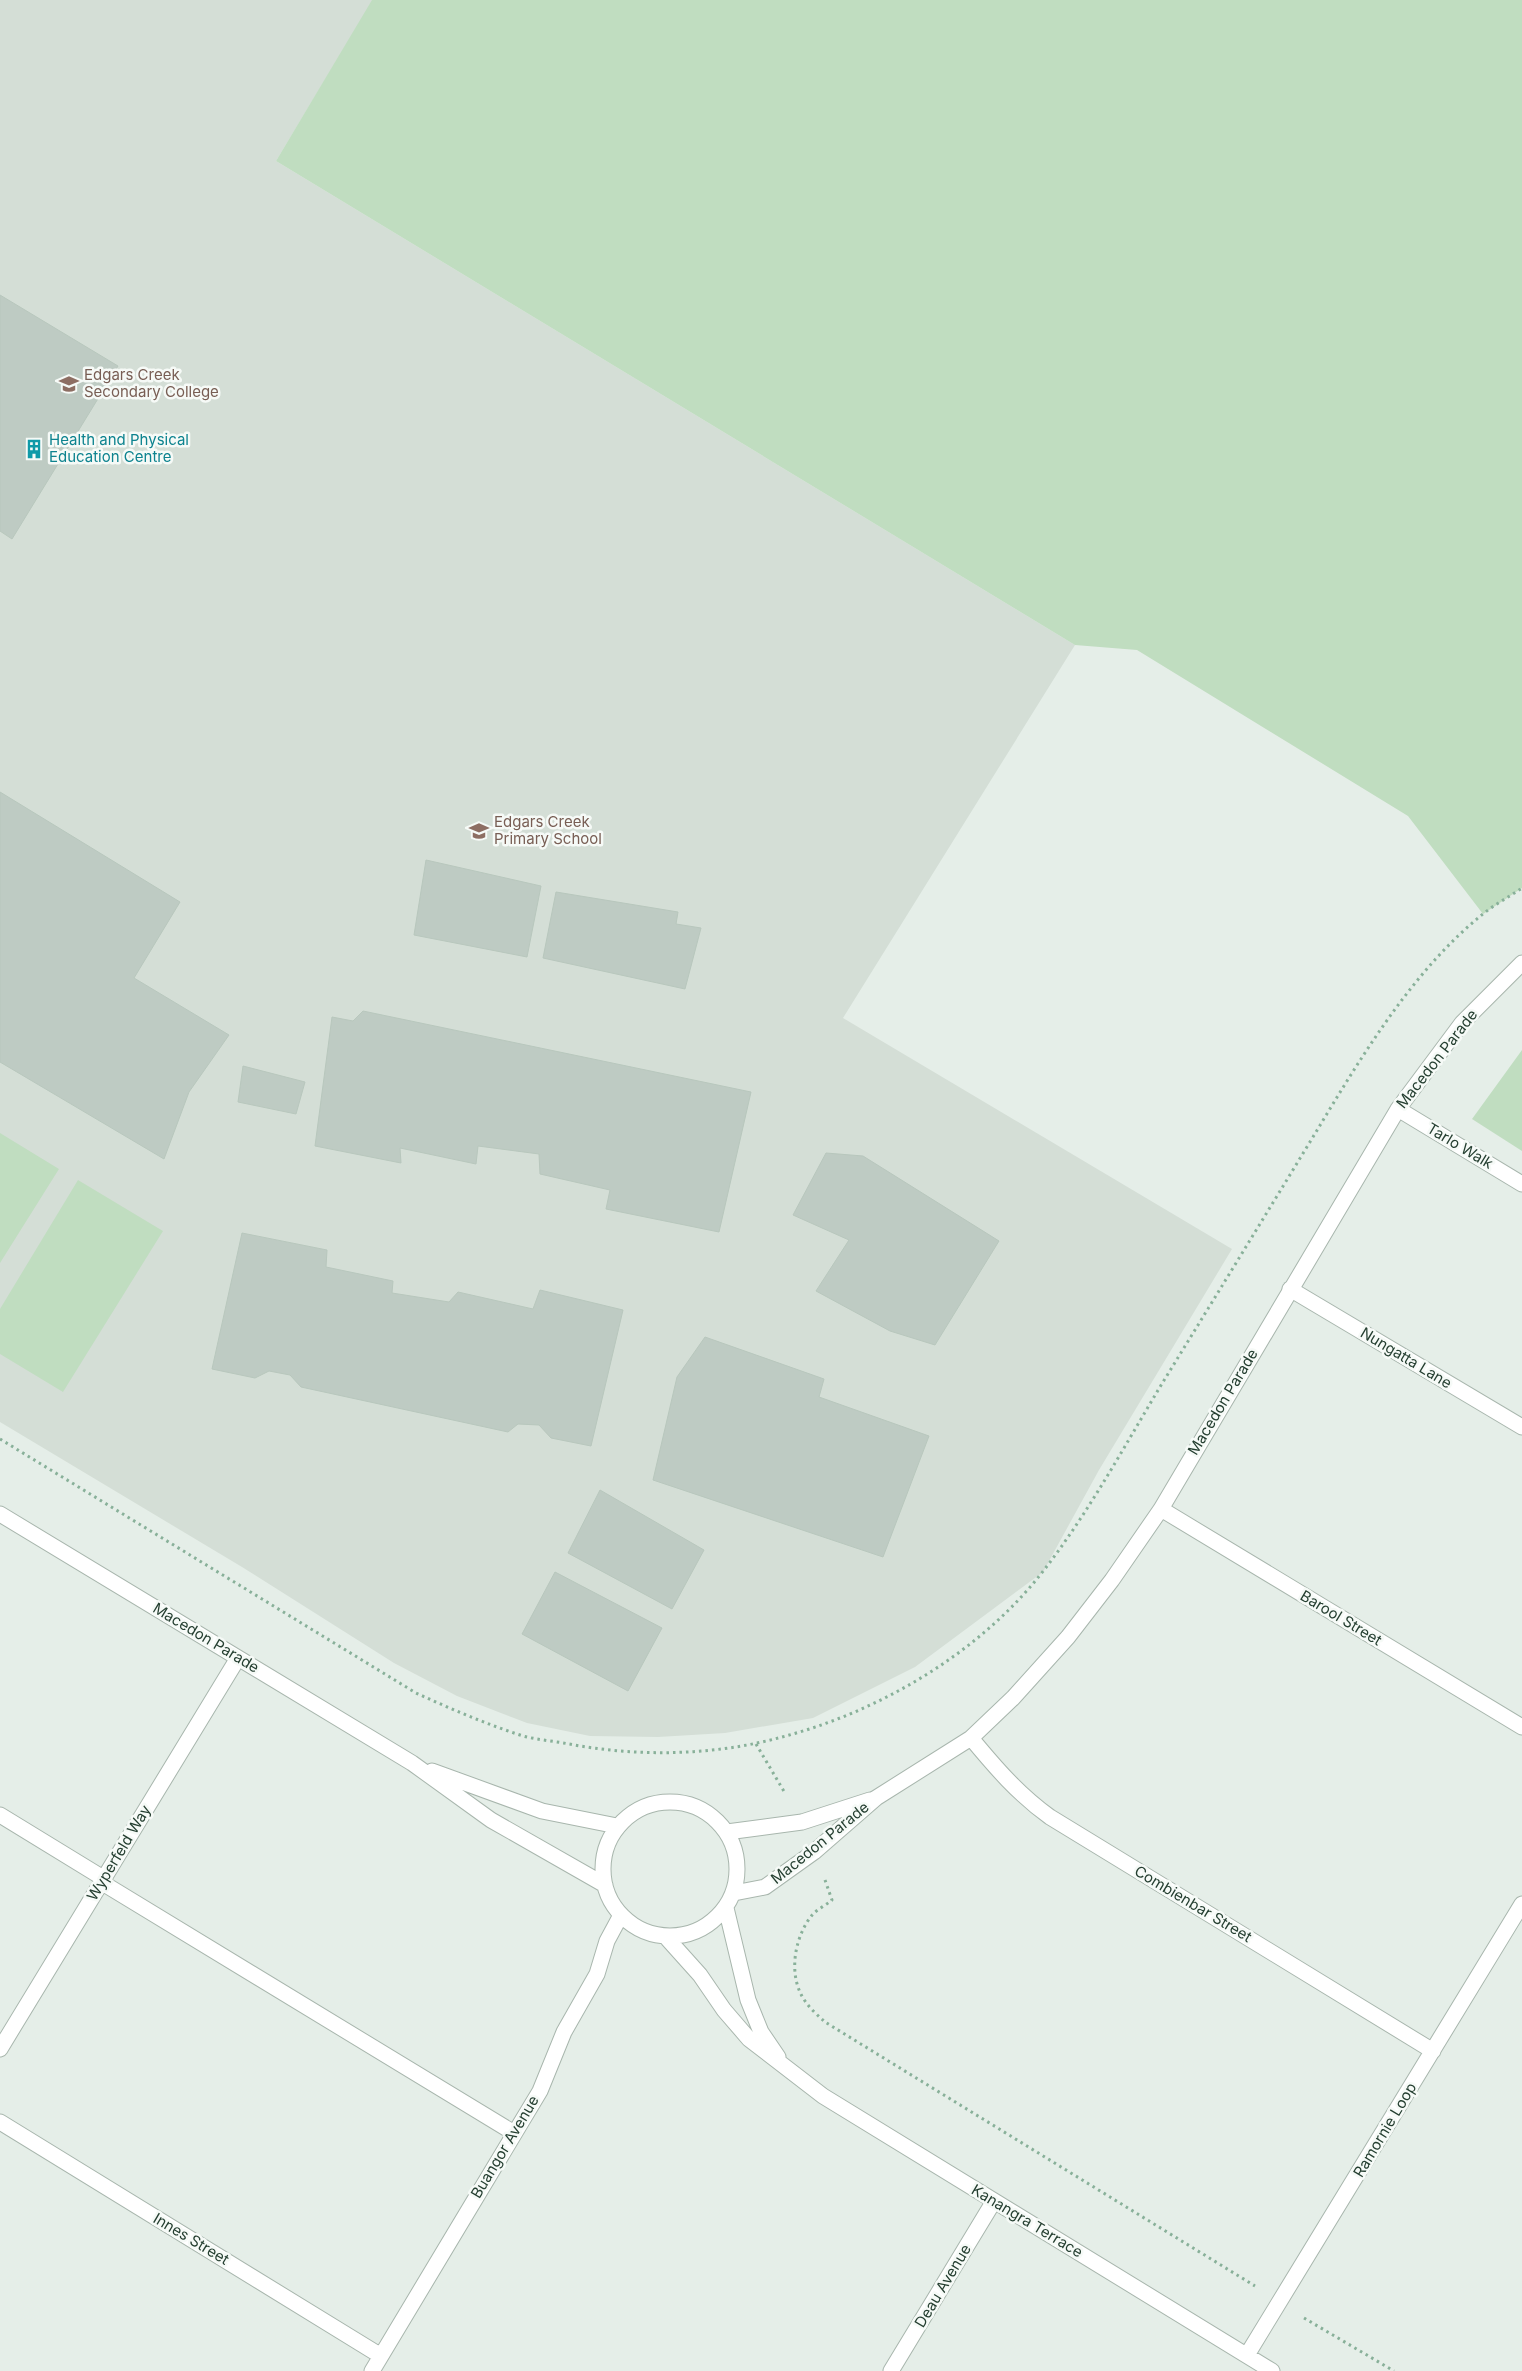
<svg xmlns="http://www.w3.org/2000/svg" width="1522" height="2371" viewBox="0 0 1522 2371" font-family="Inter,sans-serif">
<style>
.built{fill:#d4ded6}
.green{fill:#c0ddc0}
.building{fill:#becbc3;stroke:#b8c7bd}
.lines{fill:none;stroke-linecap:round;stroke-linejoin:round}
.lane-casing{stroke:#a8b6ad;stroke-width:17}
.street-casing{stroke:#a8b6ad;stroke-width:17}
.path{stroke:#88b099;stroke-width:3;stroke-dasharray:2.5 4;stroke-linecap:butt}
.lane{stroke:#fff;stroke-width:15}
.street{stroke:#fff;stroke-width:15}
.labels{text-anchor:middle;stroke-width:5;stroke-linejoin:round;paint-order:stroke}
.education-label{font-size:15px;fill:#785e54;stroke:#f6faf7;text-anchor:start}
.culture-label{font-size:15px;fill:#0d838f;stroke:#f6faf7;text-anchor:start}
.street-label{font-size:15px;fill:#253f31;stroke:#f6faf7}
</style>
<rect width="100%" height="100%" fill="#e5eee8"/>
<path class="built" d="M0,0H373L276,161L1075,645L843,1018L1232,1249L1099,1470L1043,1572L915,1667L813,1718L725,1733L658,1737L590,1736L527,1723L457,1696L394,1663L242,1567L0,1422Z"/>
<path class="green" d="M372,0H1522V888L1483,914L1408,816L1137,650L1075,645L276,161Z
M1522,1050V1151L1472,1119Z
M0,1133L59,1169L0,1263Z
M78,1180L163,1231L63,1392L0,1354V1309Z"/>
<path class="building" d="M0,295L118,366L12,539L0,531Z
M0,792L180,902L134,978L229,1035L189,1092L164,1159L0,1062Z
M426,860L541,886L527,957L414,935Z
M556,892L678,912L676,924L701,928L685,989L543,958Z
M363,1011L751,1092L719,1232L606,1209L610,1190L540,1174L539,1154L478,1146L476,1164L400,1148L401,1163L315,1146L332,1017L353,1021Z
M243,1066L305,1082L296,1114L238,1102Z
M826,1153L863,1156L999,1241L935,1345L890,1331L816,1291L849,1240L793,1215Z
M242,1233L327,1250L326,1267L393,1281L392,1293L449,1302L458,1292L533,1309L540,1290L623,1310L591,1446L551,1438L539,1425L518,1424L508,1432L301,1387L290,1375L269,1371L255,1378L212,1369Z
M705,1337L824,1379L819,1397L929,1436L883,1557L653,1480L677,1377Z
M600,1490L704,1550L672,1609L568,1553Z
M555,1572L662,1628L628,1691L522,1634Z"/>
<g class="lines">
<defs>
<path id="lane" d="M1290,1289L1522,1427"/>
<path id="street" d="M1398,1109L1522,1184
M1161,1509L1522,1727
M0,1514L412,1763L491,1820L605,1885
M971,1738C995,1767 1018,1794 1050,1817L1433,2051
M432,1771L542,1811L617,1826
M603 1869a67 67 0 1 1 134 0a67 67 0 1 1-134 0Z
M0,1815L103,1878
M727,1832L802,1822L870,1800
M101,1882L514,2133
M734,1893L765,1887L814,1852L876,1798L971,1738L1013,1698L1068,1637L1112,1580L1161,1509L1398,1109L1462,1023L1522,963
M726,1908L748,2000L761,2032L778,2057
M665,1936L700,1975L724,2010L749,2039L823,2096L1272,2371
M0,2049L238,1658
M0,2122L381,2356
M1247,2355L1522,1904
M372,2371L540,2091L564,2032L597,1974L607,1941L621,1915
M891,2371L994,2201"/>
</defs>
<use href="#lane" class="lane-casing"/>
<use href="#street" class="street-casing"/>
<path class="path" d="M0,1439L416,1693C451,1709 486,1724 523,1736C538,1740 554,1741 569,1744C638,1757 713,1756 782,1737C881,1711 981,1652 1044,1570C1089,1512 1125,1445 1163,1382C1214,1299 1265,1216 1316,1132C1361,1057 1414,969 1483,914C1495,904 1509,897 1522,888
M756,1744L785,1793
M825,1880L832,1900C826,1905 818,1909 813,1914C796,1934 789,1968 800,1992C805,2004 816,2014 825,2022L1255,2286
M1304,2318L1394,2371"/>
<use href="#lane" class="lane"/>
<use href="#street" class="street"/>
</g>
<defs>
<symbol id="school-bare" viewBox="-9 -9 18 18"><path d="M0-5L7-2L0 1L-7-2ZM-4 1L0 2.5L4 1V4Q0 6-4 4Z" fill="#8d6e63" stroke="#f6faf7" stroke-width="2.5" paint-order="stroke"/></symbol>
<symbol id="building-bare" viewBox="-9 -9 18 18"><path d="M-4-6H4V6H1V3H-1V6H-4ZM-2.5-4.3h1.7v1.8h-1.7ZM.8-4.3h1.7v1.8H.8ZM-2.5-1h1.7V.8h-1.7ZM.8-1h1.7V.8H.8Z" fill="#0f9aa8" stroke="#f6faf7" stroke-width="2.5" paint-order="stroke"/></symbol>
</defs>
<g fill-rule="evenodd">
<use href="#school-bare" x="55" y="370" width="28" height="28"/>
<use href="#building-bare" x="20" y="435" width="28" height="28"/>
<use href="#school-bare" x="465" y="817" width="28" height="28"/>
</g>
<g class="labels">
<g class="education-label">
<text x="84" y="380">Edgars Creek<tspan x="84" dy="17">Secondary College</tspan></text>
<text x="494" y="827">Edgars Creek<tspan x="494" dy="17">Primary School</tspan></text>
</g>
<g class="culture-label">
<text x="49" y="445">Health and Physical<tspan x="49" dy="17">Education Centre</tspan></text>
</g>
<g class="street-label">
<text transform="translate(1437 1059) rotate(-52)" y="5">Macedon Parade</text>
<text transform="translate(1460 1146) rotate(31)" y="5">Tarlo Walk</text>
<text transform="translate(1406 1358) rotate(31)" y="5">Nungatta Lane</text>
<text transform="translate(1223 1402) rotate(-59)" y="5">Macedon Parade</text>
<text transform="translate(1341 1618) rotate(31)" y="5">Barool Street</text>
<text transform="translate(206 1638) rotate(31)" y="5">Macedon Parade</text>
<text transform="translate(820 1843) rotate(-39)" y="5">Macedon Parade</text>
<text transform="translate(119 1853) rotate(-59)" y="5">Wyperfeld Way</text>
<text transform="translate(1193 1904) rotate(31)" y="5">Combienbar Street</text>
<text transform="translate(1385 2130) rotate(-59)" y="5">Ramornie Loop</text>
<text transform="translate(505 2147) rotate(-59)" y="5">Buangor Avenue</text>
<text transform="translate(1027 2221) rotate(31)" y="5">Kanangra Terrace</text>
<text transform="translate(191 2239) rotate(31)" y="5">Innes Street</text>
<text transform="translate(943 2286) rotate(-59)" y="5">Deau Avenue</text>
</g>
</g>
</svg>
